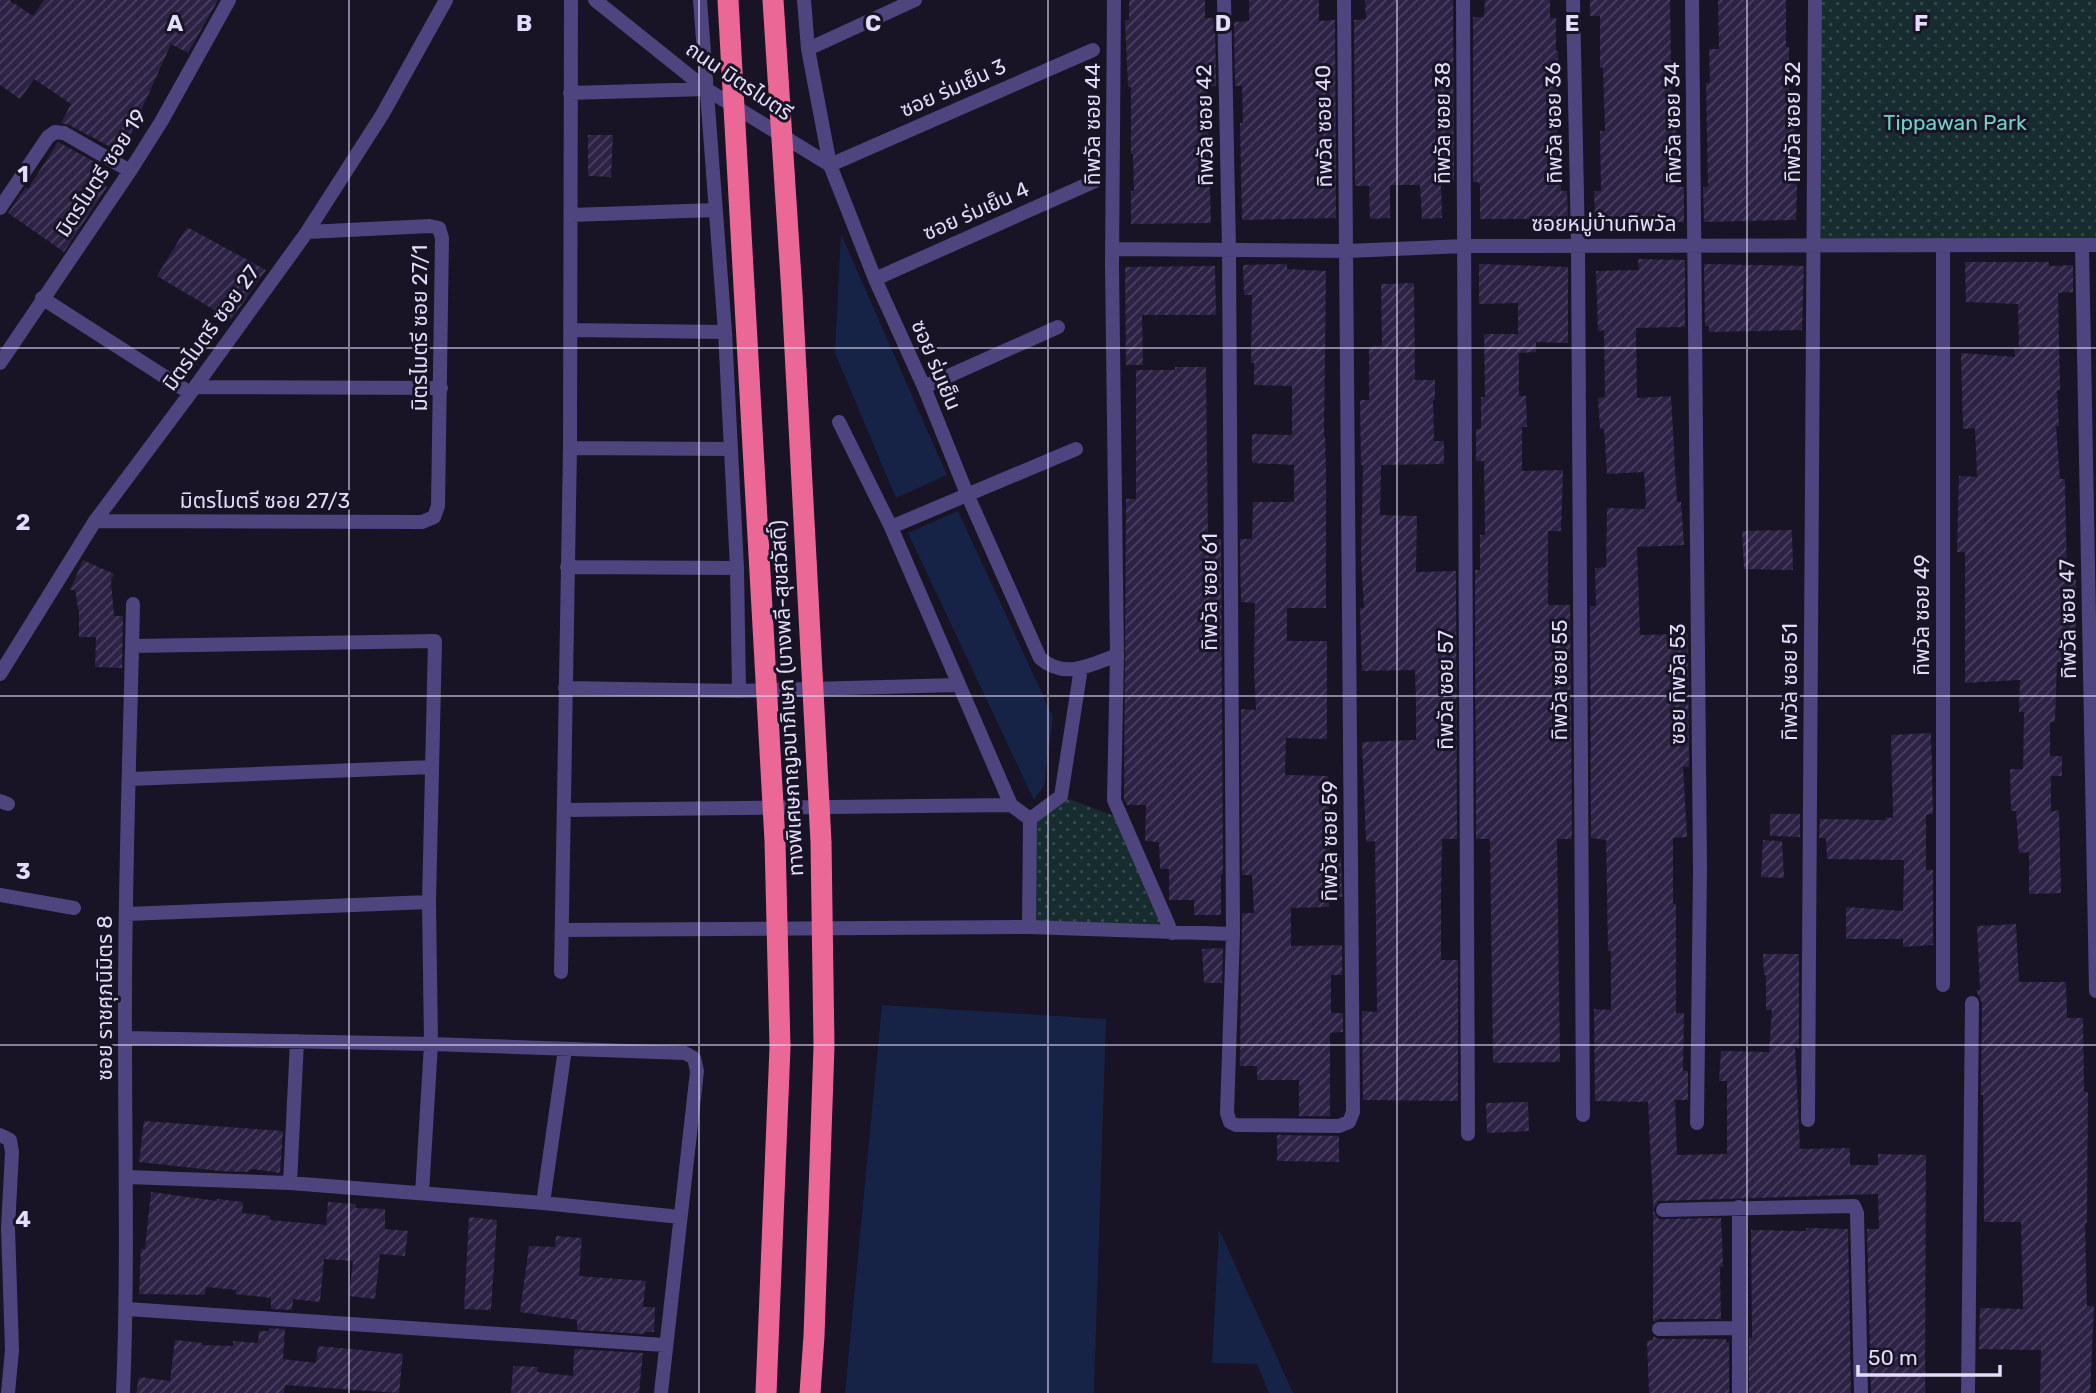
<svg xmlns="http://www.w3.org/2000/svg" width="2096" height="1393" viewBox="0 0 2096 1393" font-family="Rubik,'Noto Sans Thai',sans-serif">
<style>
.park{fill:url(#park-dots)}
.water{fill:#162346}
.building{fill:url(#building-hatch)}
.lines{fill:none;stroke-linecap:round;stroke-linejoin:round}
.minor{stroke:#4e447e;stroke-width:14}
.motorway-bridge{stroke:#ea6796;stroke-width:21}
.grid{fill:none;stroke:#e3dcfa;stroke-width:2;stroke-opacity:0.55}
.labels{text-anchor:middle;stroke-width:6;stroke-linejoin:round;paint-order:stroke}
.street-label{font-size:21px;fill:#e3dcfa;stroke:#181325}
.park-label{font-size:21px;fill:#71d1c5;stroke:#181325}
.grid-label{font-size:23px;text-anchor:middle;font-weight:bold;fill:#e3dcfa;stroke:#181325;stroke-width:6;stroke-linejoin:round;paint-order:stroke}
</style>
<defs>
<pattern id="park-dots" width="8" height="8" patternUnits="userSpaceOnUse" patternTransform="scale(1.75)"><rect width="8" height="8" fill="#172c2e"/><path d="M2 2h.1M6 6h.1" fill="none" stroke="#394a4d" stroke-width="1.8" stroke-linecap="round"/></pattern>
<pattern id="building-hatch" width="6" height="6" patternUnits="userSpaceOnUse" patternTransform="scale(1.75)"><rect width="6" height="6" fill="#2d2144"/><path d="M-1 1l2-2M0 6l6-6M5 7l2-2" fill="none" stroke="#4b4160"/></pattern>
</defs>
<rect width="100%" height="100%" fill="#181325"/>
<path class="park" d="M1815,0H2096V246L1813,245Z
M1061,796L1122,819L1172,933L1029,927L1030,819Z"/>
<path class="water" d="M841,234L947,475L896,498L835,353Z
M958,511L1053,717L1044,786L1034,800L908,533Z
M882,1005L1106,1019L1094,1393H845Z
M1219,1229L1293,1393H1269L1257,1364L1212,1363Z"/>
<path class="building" d="M0,0H9L33,16L44,0H218L188,53L171,44L122,153L69,125L61,123L71,104L34,79L20,99L0,85Z
M1129,0H1205V18H1215L1216,86L1207,87L1211,223L1131,224V191H1134L1133,154H1131V87H1128L1125,20H1129Z
M1249,0H1319V21L1335,20L1336,218L1242,220L1240,123H1243L1242,86H1235L1234,22L1249,21Z
M1365,0H1453L1454,182L1441,183L1442,218L1422,219L1420,185H1390V218L1370,219L1369,186H1355L1354,20L1366,19Z
M1485,0H1550V18H1556V51H1558L1557,152H1561V191H1567L1568,219H1480V185L1478,182H1473V17H1484Z
M1590,0H1670L1672,127H1676V187H1684V222H1631V226H1595L1594,191H1601L1600,131H1605L1603,67L1600,68V16H1590Z
M1718,0H1786V47H1789V116H1795V152H1798L1796,220L1704,222L1703,187H1708L1706,83H1710L1709,49H1719Z
M588,135H613L611,177L588,176Z
M58,142L104,167L100,173L108,178L104,185L107,187L64,252L8,213L26,187L28,189Z
M187,227L266,270L231,320L157,276Z
M1638,259L1685,260V327L1636,328L1637,398L1671,396L1677,502H1681L1684,545L1637,547L1640,635L1688,634L1689,767H1683L1687,837L1673,838V904H1676V1013H1684L1683,1071H1688V1100H1675L1677,1155L1727,1154V1081H1719L1721,1051L1769,1052L1772,1010H1766V975H1764L1763,954H1799V1048L1795,1047L1800,1149L1850,1148V1165H1878V1154L1926,1155L1925,1393H1871L1867,1229H1879L1878,1194L1659,1201L1653,1210L1659,1219L1721,1218L1723,1267H1720L1721,1319H1659L1653,1322V1204L1648,1102L1595,1101L1594,1009L1611,1010V951H1608L1606,840L1591,838L1590,606H1596L1595,568L1606,567L1607,508L1645,509L1646,503L1644,472L1607,474L1604,429H1600L1598,398L1605,397L1604,330L1598,331L1596,271L1639,270Z
M1965,262H2049V266L2073,265V292L2058,293L2060,390H2057L2059,426H2056L2060,479H2065L2067,580H2076V637H2074V662H2057L2055,722H2050V756H2062V776H2051V812L2059,810L2061,893L2029,894V852L2019,853L2016,811H2011L2010,769H2023L2024,712H2019L2020,680L1965,683V552H1957L1959,476L1977,477L1975,428L1963,429L1961,353L2015,357L2014,348H2019L2018,304L1966,302Z
M1287,264V269L1326,271L1324,436H1325L1326,471V608H1287V641H1327V739L1286,738L1285,775L1328,776L1330,858L1341,857L1342,897H1329V907L1291,908V946L1342,945V975H1331V1013H1343V1032L1330,1033V1116H1299V1080H1257V1066H1240L1242,913H1254L1252,875H1242L1241,709L1256,710L1254,671L1255,603L1241,602L1240,539H1252L1253,502H1294V465L1252,463V434L1292,435V386L1254,385V363H1251L1252,295H1244L1243,265Z
M1479,264L1568,267V343L1536,342V352L1519,353V396H1526L1527,427H1522V471L1563,470L1561,531H1548V605H1570L1572,839H1557L1560,1062L1493,1063L1490,839H1476L1475,570H1480V535H1485L1484,461H1476V429H1481V397H1485L1484,334H1518V303L1479,304Z
M1704,264L1804,266L1802,330L1709,332V326H1705Z
M1215,266L1216,315H1142L1143,365H1126L1125,267Z
M1414,283L1415,380H1435V400H1433L1434,441H1444V464L1381,465L1380,515L1417,516L1416,572L1456,571L1457,839H1442L1441,894V960H1458V1101L1363,1100L1362,1011L1377,1012L1375,841L1366,842L1362,742L1416,740V706L1415,670L1362,671L1360,608H1364L1361,560L1363,465H1361L1360,400H1369V347L1382,346L1381,284Z
M1175,367H1206L1208,540L1221,539L1223,874H1221V915H1194V900H1169V869H1160L1159,842L1145,841L1146,805H1127L1124,800L1126,499H1136V370H1175Z
M1792,530L1793,570L1744,569L1742,531Z
M83,560L114,574L111,581L114,616H123L122,668L95,667L96,637H79V613L75,590H70Z
M1931,733L1933,814L1926,815V870H1933V945L1903,947V939H1846V907L1903,911L1904,860L1827,859L1826,838H1819L1820,819L1886,820V817L1893,818L1891,735Z
M1770,814H1800V837L1770,836Z
M1763,840L1782,841L1784,878L1761,877Z
M2016,924L2019,982H2066L2067,1018H2083L2084,1092H2088L2087,1223H2085L2087,1306H2094L2090,1393H2040L2041,1350L1979,1349L1980,1308L2023,1309L2021,1222H1984L1983,1095H1981V1092L1982,1003L1976,990H1980L1977,926Z
M1223,948L1222,983H1204L1202,949Z
M1528,1102L1529,1131L1487,1133L1486,1103Z
M144,1121L283,1131L280,1173L252,1169L246,1172L220,1171L139,1162Z
M1277,1135L1339,1136V1162L1277,1161Z
M151,1192L217,1201V1199L243,1202L242,1213L270,1216V1220L326,1225L328,1202L356,1204V1208L385,1209V1229L408,1231L405,1256L380,1254L375,1299L349,1296L353,1261L324,1259L320,1302L293,1299L292,1310L271,1309V1298L235,1294L236,1290L206,1287L205,1295L139,1294L141,1249H145Z
M469,1217L497,1220L491,1310L464,1309Z
M1806,1228L1848,1229L1851,1393H1749V1338H1752L1751,1230L1806,1231Z
M556,1236L582,1238L579,1276L646,1281L643,1307H655L654,1332H645L644,1334L577,1330V1320L520,1312L529,1246L555,1247Z
M269,1328L285,1329L283,1359L316,1363L318,1346L403,1354L399,1393L285,1385L284,1393H136L139,1377L170,1381L175,1340L202,1343V1345L233,1346V1341L258,1343L259,1331H269Z
M1653,1336L1659,1339H1726V1342H1729V1393H1649L1647,1341L1653,1340Z
M574,1349L643,1353L639,1393H511L513,1366L538,1367L537,1372L573,1376Z"/>
<g class="lines">
<path class="minor" d="M595,0L706,89L830,165
M804,0L808,49L830,165L875,279L924,387L967,494L1040,658C1065,680 1090,665 1117,655
M1114,0L1112,266L1117,655L1114,800L1172,933
M1224,0L1229,249L1233,934L1227,1113L1230,1122L1236,1125L1339,1126L1349,1122L1353,1112L1344,0
M1463,0L1468,1134
M1573,0L1578,246L1583,1115
M1692,0L1700,870L1697,1123
M808,49L915,0
M570,93L706,89
M830,165L1093,50
M0,208L48,137L55,132L64,133L130,171
M571,215L716,210
M1943,245V985
M2082,246L2096,991
M1113,249L1347,251L1465,246L2096,245
M875,279L1095,181
M42,298L190,393
M570,330L725,332
M0,363L130,171L161,122L229,0
M195,387L441,388
M924,387L1058,327
M839,422L891,527L1011,805L1030,819
M570,448L731,449
M95,521L422,522L434,517L438,506L442,238L439,228L430,226L307,232
M891,527L1076,449
M567,567L737,568L725,332L700,0
M737,568L739,691
M132,646L435,641L429,902L431,1044L422,1193
M0,674L95,521L195,387L307,232L382,115L446,0
M565,688L739,691L958,685
M130,779L432,767
M0,801L8,804
M565,810L1011,805
M0,895L74,908
M127,914L429,902
M1029,927L1030,819L1061,796L1081,668
M562,930L1029,927L1233,934
M561,972L570,448L571,0
M125,1038L431,1044L685,1053L694,1058L697,1071L661,1393
M1808,1120L1815,0
M0,1135L10,1140L12,1152L8,1228L12,1350L8,1393
M127,1177L290,1183L543,1203L680,1217
M290,1183L297,1041
M543,1203L565,1049
M1739,1207V1393
M1663,1210L1854,1206L1857,1213L1861,1393
M127,1309L664,1345
M1659,1329L1738,1328
M123,1393C128,1275 125,1157 125,1038C124,894 130,749 133,604
M1968,1393L1972,1003"/>
<path class="motorway-bridge" d="M728,0L775,841L780,1047L766,1393
M773,0L792,294L821,842L824,1046L814,1336L810,1393"/>
</g>
<path class="grid" d="M349,0V1393M699,0V1393M1048,0V1393M1397,0V1393M1747,0V1393M0,348H2096M0,696H2096M0,1045H2096"/>
<g class="labels">
<g class="street-label">
<text transform="translate(739 81) rotate(34)" y="7">ถนน มิตรไมตรี</text>
<text transform="translate(953 88) rotate(-24)" y="7">ซอย ร่มเย็น 3</text>
<text transform="translate(1793 122) rotate(-90)" y="7">ทิพวัล ซอย 32</text>
<text transform="translate(1443 123) rotate(-90)" y="7">ทิพวัล ซอย 38</text>
<text transform="translate(1554 123) rotate(-91)" y="7">ทิพวัล ซอย 36</text>
<text transform="translate(1673 123) rotate(-91)" y="7">ทิพวัล ซอย 34</text>
<text transform="translate(1093 124) rotate(-90)" y="7">ทิพวัล ซอย 44</text>
<text transform="translate(1205 125) rotate(-91)" y="7">ทิพวัล ซอย 42</text>
<text transform="translate(1324 126) rotate(-91)" y="7">ทิพวัล ซอย 40</text>
<text transform="translate(101 173) rotate(-57)" y="7">มิตรไมตรี ซอย 19</text>
<text transform="translate(976 211) rotate(-24)" y="7">ซอย ร่มเย็น 4</text>
<text x="1604" y="231">ซอยหมู่บ้านทิพวัล</text>
<text transform="translate(211 328) rotate(-54)" y="7">มิตรไมตรี ซอย 27</text>
<text transform="translate(420 328) rotate(-90)" y="7">มิตรไมตรี ซอย 27/1</text>
<text transform="translate(936 365) rotate(67)" y="7">ซอย ร่มเย็น</text>
<text x="265" y="508">มิตรไมตรี ซอย 27/3</text>
<text transform="translate(1210 592) rotate(-90)" y="7">ทิพวัล ซอย 61</text>
<text transform="translate(1922 615) rotate(-90)" y="7">ทิพวัล ซอย 49</text>
<text transform="translate(2068 619) rotate(-91)" y="7">ทิพวัล ซอย 47</text>
<text transform="translate(1560 680) rotate(-90)" y="7">ทิพวัล ซอย 55</text>
<text transform="translate(1790 682) rotate(-90)" y="7">ทิพวัล ซอย 51</text>
<text transform="translate(1678 684) rotate(-90)" y="7">ซอย ทิพวัล 53</text>
<text transform="translate(1446 690) rotate(-90)" y="7">ทิพวัล ซอย 57</text>
<text transform="translate(787 698) rotate(-93)" y="7">ทางพิเศษกาญจนาภิเษก (บางพลี-สุขสวัสดิ์)</text>
<text transform="translate(1330 841) rotate(-90)" y="7">ทิพวัล ซอย 59</text>
<text transform="translate(105 998) rotate(-90)" y="7">ซอย ราชศุภนิมิตร 8</text>
</g>
<g class="park-label">
<text x="1955" y="130">Tippawan Park</text>
</g>
</g>
<g class="grid-label">
<text x="175" y="31">A</text>
<text x="524" y="31">B</text>
<text x="873" y="31">C</text>
<text x="1223" y="31">D</text>
<text x="1572" y="31">E</text>
<text x="1921" y="31">F</text>
<text x="23" y="182">1</text>
<text x="23" y="530">2</text>
<text x="23" y="879">3</text>
<text x="23" y="1227">4</text>
</g>
<path d="M1858 1365v10h142v-10" fill="none" stroke="#e3dcfa" stroke-width="3.5"/>
<text x="1868" y="1365" font-size="21" fill="#e3dcfa" stroke="#181325" stroke-width="5" paint-order="stroke">50 m</text>
</svg>
